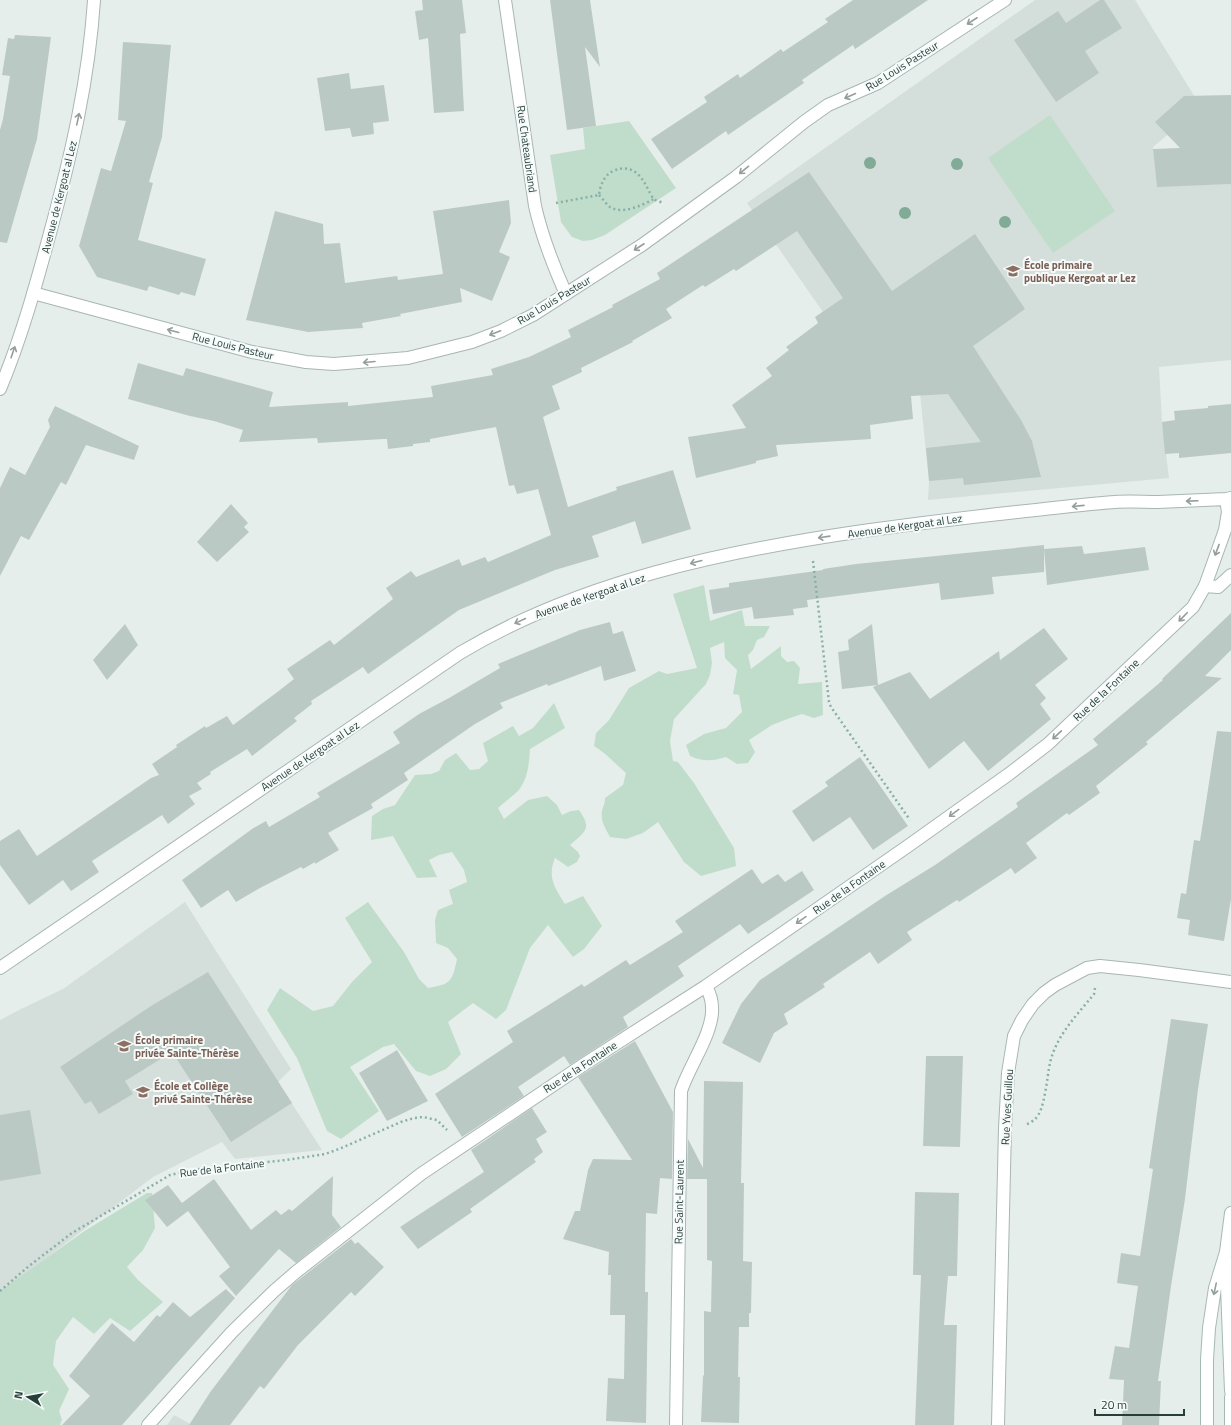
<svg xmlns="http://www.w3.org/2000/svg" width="1231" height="1425" viewBox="0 0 1231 1425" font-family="'Titillium Web',sans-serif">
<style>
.built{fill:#d4deda}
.green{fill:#c0ddcb}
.building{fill:#bbc9c4}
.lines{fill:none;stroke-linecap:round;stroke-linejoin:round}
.lane-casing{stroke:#a8b6b3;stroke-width:14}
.street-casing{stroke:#a8b6b3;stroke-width:14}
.secondary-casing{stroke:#a5b9b4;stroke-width:14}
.path{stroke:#88b0a7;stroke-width:2.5;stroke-dasharray:2 3;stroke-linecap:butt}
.lane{stroke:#fff;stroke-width:12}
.street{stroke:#fff;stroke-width:12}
.secondary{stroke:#fff;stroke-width:12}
.tree{fill:#82ab97}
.oneway{stroke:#929f9d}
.labels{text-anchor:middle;stroke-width:4;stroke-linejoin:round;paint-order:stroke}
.street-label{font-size:11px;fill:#253f3b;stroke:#f6faf9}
.education-label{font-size:11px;font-weight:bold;fill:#785e54;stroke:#f6faf9;text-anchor:start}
</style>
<rect width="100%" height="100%" fill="#e6eeeb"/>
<path class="built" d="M1035,0H1135L1201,107L1153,147L1157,186L1231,184V360L1159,367L1162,422L1169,478L928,500L929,481L916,354L823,312L747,203Z
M185,902L291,1069L278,1082L322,1150L235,1159L222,1142L153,1177L36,1266L0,1299V1020L21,1009L63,989Z
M174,1415L192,1425H167Z"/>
<path class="green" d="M1050,115L1115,211L1053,253L988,158Z
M629,121L676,188L605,235L592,240L583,241L572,237L566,229L561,222L550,155L585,149L583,128Z
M704,585L710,621L742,610L745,626H770L764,637L757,640L753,650L748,655L751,669L781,646V656L787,662L794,661L800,668L798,684L822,682L823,715L814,718L802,714L790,718L772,725L749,740L755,752L748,763L737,764L726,757C712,761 704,762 690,756L686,745L704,734L726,728L742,712L739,695L733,694L737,670L725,658L724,642L710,648L712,663L710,675L706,684L674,719L670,741L673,761L678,762L694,783L734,848L736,866L701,876L684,862L658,822L643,833L626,839L610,837C606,829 600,821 602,811C603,806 605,805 605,798L623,785L626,773C615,764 606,753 594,746L596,733L609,720L629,688L659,671L667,674L697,668L673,594Z
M554,703L565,728L530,749C529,764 528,779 518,791C512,797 504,802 498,808L504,819L528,800L547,796L557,805L562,815L571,811L579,810C592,829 586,831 570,845L578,852L580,856L577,862L568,867L555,858C547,877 555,888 565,904L583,896L602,926L584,949L573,957L548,925L530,948L506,1010L496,1019L473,1003L448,1022L461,1054L446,1069L430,1076L416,1071L394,1044L383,1047L350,1067L379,1111L341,1139L327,1131L297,1058L267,1010L280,988L313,1011L333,1006L352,982L372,962L345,918L368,902L404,952L419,979L428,988C451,984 452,982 457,959L448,948L436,943L435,920L438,910L453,904L449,890L467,882L464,870L452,852L439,855L429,860L437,877L417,878L393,836L371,840L372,816L383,809L395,805L415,775L431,774L439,771L445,760L456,753L470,770L479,769L488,761L483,743L513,726L519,736L533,728Z
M147,1193H152L155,1228L143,1250L127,1267L138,1280L163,1302L130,1331L110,1318L94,1334L73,1317L56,1341L53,1365L69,1389L59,1411L62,1420L60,1425H0V1291L86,1230Z"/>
<path class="building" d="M422,0H462L466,33L460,34L464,111L434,113L428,38L419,40L415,11L423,10Z
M550,0H590L600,67L585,47L596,126L567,130Z
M853,0H928L855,49L853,45L802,80L804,83L728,135L726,131L672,169L651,139L707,102L704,97L738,74L740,78L781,49L783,52L828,22L825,19Z
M1100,0H1104L1122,28L1085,51L1099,73L1056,102L1014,40L1058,11L1066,23Z
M15,35L51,37L37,139L7,243L0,242V130L3,119L10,76L2,75L8,38L14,39Z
M123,42L171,45L162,137L149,182L153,183L138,240L206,259L195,296L181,292L179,295L149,286L147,291L97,277L79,246L101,168L111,171L126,121L118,120Z
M349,73L351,89L384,85L389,121L373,123L374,134L352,137L350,128L325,131L317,78Z
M1231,95V184L1157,187L1153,149L1180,148L1155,122L1184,96Z
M809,172L892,291L975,234L1025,309L973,346L1021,420L1032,441L1041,477L964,485L963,478L929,481L926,448L981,442L948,394L911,396L913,419L870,425L871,439L776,445L778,456L756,461V463L696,478L688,437L746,428L732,405L772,376L766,368L789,350L786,347L818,323L815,317L843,298L797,231L736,271L734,269L705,287L703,285L666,309L672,318L632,341L633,342L581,368L582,372L552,386L560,409L543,417L568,507L617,490L616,487L673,470L691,529L642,544L635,521L592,536L599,557L555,570L459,610L368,674L363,667L311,701L312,704L294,718L297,721L252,756L247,749L210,772L211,774L197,783L202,789L189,796L195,804L168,824L162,815L92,861L99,872L71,891L63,880L29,905L0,865V841L19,829L37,856L151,778L159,775L152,764L177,747L176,745L205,726L206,728L227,716L233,725L276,693L294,679L287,669L330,640L334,645L393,599L386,588L411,571L416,577L459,559L462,566L485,557L488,562L551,535L538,489L517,494L514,485L509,486L496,427L430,439V442L413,444V446L388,449L387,439H383L318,443L317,438L239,442L243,430L214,421L190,416L128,399L138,363L183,376L186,368L273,392L269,407L348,402V406L433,397L431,386L493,375L491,369L529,357L571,337L568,330L613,307L612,305L660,279L657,273Z
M509,200L511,223L499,252L510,257L492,301L460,288L462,302L400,314L401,316L362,323L363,328L308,332L246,320L275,211L323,224L324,244L340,243L345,283L397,276L398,280L443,274L433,211Z
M1231,404V453L1179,458V453L1165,454L1162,422L1175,420L1174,411L1208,408V406Z
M55,406L139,446L134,460L86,445L66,485L61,482L29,540L21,536L0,576V488L10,467L25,475L50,427L48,420Z
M231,504L248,523L244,527L249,532L217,562L197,542Z
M1044,545V572L992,577L994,594L941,600L939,583L807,600L808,607L793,609L794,615L754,619L752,607L713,614L709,590L729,587V583L823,570V569L856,564Z
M1082,546L1084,554L1145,547L1149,570L1047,585L1044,549Z
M1231,613V650L1205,676L1222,678L1146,742L1148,744L1096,786L1100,793L1069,815L1067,813L1026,843L1037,858L1015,874L1011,868L959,902L957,900L907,932L912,940L878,964L870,952L823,984L825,987L784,1014L788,1024L774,1033L760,1063L722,1043L741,1004L760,980L885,896L935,865L1018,807L1016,803L1098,745L1093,739L1163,680L1162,679Z
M610,622L613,634L623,631L636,671L604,681L601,666L548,686L547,684L500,703L503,708L475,724L404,773L408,780L371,804L373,808L328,833L339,850L315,864V862L303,869L301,867L260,888L236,902L228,890L201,908L182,880L252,829L266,821L269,827L320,797L317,793L400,743L393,732L419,714L449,698L500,668L498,664L580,630Z
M125,624L138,645L107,680L93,660Z
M872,624L878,685L842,689L838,652L849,650L848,640Z
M1044,628L1068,659L1035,685L1046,698L1040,704L1051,719L988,771L964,741L929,769L873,687L910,672L930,699L999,651L1000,660Z
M1217,731L1231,732V899L1224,941L1188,935L1190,920L1177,918L1181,893L1186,894L1194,840L1200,841Z
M860,757L908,826L873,850L850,817L813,842L792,811L828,786L825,782Z
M752,869L762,884L778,874L785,882L802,871L814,890L748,934L740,924L678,966L684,976L623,1017L628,1027L570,1065L564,1056L518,1087L524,1096L462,1137L435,1094L513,1042L507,1031L582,984L584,987L626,960L630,965L683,932L675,921Z
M208,972L292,1103L231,1142L172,1052L125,1081L133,1094L99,1114L91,1101L85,1104L60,1067L151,1006Z
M1171,1019L1208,1024L1198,1089L1185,1199L1171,1286L1158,1381H1161L1159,1425H1122L1124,1380L1109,1379L1115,1346L1129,1348L1138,1286L1117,1283L1121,1253L1140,1256L1153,1169L1149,1168Z
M635,1041L673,1112L672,1179L660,1178L657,1214L646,1213L645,1292H648L646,1423L606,1421L608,1378L624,1379L625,1315H610L611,1275H608L609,1252L563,1239L575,1211H580L588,1170L593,1159L632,1160L578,1077Z
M397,1050L428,1101L387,1121L359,1073Z
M926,1056H963L960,1147L923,1146Z
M704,1081L743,1082L741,1183H744L743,1261L752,1262L751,1313H749V1327H739L738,1377H740L739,1423L701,1422L703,1375L704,1376V1311L711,1312L712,1261L707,1260V1179H687L688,1139L703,1168Z
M532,1108L547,1132L536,1139L543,1152L534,1159L536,1162L470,1209L472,1212L418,1249L400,1227L484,1172L471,1150Z
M30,1110L41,1174L0,1181V1115Z
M333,1176L332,1215L341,1227L296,1263L279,1249L236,1296L219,1276L230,1267L188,1211L167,1227L145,1200L168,1185L182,1203L214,1179L251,1230L276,1210L281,1215L289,1209L292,1211Z
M915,1192L959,1193L957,1276H948L944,1325H957L954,1425H915L921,1275H913Z
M351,1239L355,1244L358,1242L384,1267L355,1296L351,1292L298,1345L264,1389L260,1386L230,1425H189L211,1391L292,1285Z
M226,1289L235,1298L122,1425H62L90,1396L69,1376L112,1323L134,1342L157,1315L160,1317L173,1302L190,1317Z"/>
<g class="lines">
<defs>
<path id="lane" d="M1205,586L1218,587L1231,575"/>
<path id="street" d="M505,0L535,206C542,237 553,265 566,294
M33,293L252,352L306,362L334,364L408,358L472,342L501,331L533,315L642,245L736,177L804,122L828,105L878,83L1005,0
M0,389C21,339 36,285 50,233C71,156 89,79 94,0
M0,968L460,653C580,581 725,551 863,531C920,523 978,516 1036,510C1062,507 1088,504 1115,502C1129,501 1144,502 1158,502C1181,501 1203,500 1226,499L1231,498
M148,1425L232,1332L274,1291L296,1272L421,1174L586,1063L706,986L908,846L1009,774L1048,744L1193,607L1205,586L1225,530L1228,512L1226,499
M676,1425L681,1091C689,1066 714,1032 712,1007C712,999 709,992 706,986
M998,1425L1005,1128L1008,1073L1014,1036L1022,1020L1033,1004L1044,993L1055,985L1087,968L1100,966L1139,970L1231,982"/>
<path id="secondary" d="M1226,1261L1231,1391
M1207,1425V1360L1209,1328L1215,1288L1226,1252L1231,1213
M1231,1425V1397"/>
</defs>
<use href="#lane" class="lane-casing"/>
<use href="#street" class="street-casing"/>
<use href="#secondary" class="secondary-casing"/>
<path class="path" d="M599,195C603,199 606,204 610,207C623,215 642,205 654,199
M556,203L599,195C600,186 604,175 613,171C632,163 641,175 649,191C650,193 652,197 654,199C656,201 660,201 662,203
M813,561L829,702L831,707L910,820
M1027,1124C1030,1123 1033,1121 1035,1119C1045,1111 1047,1076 1050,1063C1056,1036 1077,1015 1094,994L1095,988
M0,1291L29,1266L72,1233L170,1175L191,1170L286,1160L325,1154L339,1149L401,1122L414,1118L423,1117L437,1120L447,1130"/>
<use href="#lane" class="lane"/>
<use href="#street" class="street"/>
<use href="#secondary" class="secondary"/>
</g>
<g class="tree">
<circle cx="870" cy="163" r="6"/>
<circle cx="957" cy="164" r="6"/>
<circle cx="905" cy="213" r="6"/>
<circle cx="1005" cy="222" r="6"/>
</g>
<defs><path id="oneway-shaft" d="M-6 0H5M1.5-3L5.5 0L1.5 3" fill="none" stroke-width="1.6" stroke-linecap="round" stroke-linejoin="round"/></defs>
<g class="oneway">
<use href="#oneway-shaft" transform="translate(972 21) rotate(147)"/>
<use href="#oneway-shaft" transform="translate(850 96) rotate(156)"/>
<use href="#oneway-shaft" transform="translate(78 119) rotate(-78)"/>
<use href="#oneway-shaft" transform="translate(744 170) rotate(141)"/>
<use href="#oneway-shaft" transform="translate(639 247) rotate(147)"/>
<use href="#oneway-shaft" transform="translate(173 331) rotate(-165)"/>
<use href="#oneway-shaft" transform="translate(495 333) rotate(159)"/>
<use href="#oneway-shaft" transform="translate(13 352) rotate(-71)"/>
<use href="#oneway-shaft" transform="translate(369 362) rotate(175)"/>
<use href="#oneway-shaft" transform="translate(1192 501) rotate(178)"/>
<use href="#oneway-shaft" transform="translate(1078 506) rotate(174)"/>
<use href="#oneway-shaft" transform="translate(824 537) rotate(172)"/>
<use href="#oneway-shaft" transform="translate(1217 550) rotate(111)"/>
<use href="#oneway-shaft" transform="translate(696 562) rotate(165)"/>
<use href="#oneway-shaft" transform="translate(1183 617) rotate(134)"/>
<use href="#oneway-shaft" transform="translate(520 621) rotate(155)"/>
<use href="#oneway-shaft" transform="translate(1057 735) rotate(137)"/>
<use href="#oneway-shaft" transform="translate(954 813) rotate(144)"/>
<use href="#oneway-shaft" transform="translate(801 920) rotate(145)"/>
<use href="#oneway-shaft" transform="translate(1215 1289) rotate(102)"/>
</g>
<defs>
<symbol id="school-bare" viewBox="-9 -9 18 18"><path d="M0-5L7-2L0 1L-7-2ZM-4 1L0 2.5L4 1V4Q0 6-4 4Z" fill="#8d6e63" stroke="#f6faf9" stroke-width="2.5" paint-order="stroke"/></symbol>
</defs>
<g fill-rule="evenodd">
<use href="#school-bare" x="1003" y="261" width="20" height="20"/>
<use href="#school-bare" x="114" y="1036" width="20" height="20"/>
<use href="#school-bare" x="133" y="1082" width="20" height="20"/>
</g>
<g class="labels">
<g class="street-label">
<text transform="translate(902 66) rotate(-32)" y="4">Rue Louis Pasteur</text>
<text transform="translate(527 149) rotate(82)" y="4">Rue Chateaubriand</text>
<text transform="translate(59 197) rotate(-76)" y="4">Avenue de Kergoat al Lez</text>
<text transform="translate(554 300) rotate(-31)" y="4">Rue Louis Pasteur</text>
<text transform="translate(233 346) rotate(14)" y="4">Rue Louis Pasteur</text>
<text transform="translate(905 526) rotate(-8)" y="4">Avenue de Kergoat al Lez</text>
<text transform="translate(590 596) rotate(-19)" y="4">Avenue de Kergoat al Lez</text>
<text transform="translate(1106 690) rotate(-43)" y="4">Rue de la Fontaine</text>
<text transform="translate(310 756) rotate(-34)" y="4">Avenue de Kergoat al Lez</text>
<text transform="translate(849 887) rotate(-35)" y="4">Rue de la Fontaine</text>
<text transform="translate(580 1067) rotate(-33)" y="4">Rue de la Fontaine</text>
<text transform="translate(1007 1107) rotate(-87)" y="4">Rue Yves Guillou</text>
<text transform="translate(222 1168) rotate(-7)" y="4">Rue de la Fontaine</text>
<text transform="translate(679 1202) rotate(-89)" y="4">Rue Saint-Laurent</text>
</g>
<g class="education-label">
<text x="1024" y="269">École primaire<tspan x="1024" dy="13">publique Kergoat ar Lez</tspan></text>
<text x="135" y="1044">École primaire<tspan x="135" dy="13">privée Sainte-Thérèse</tspan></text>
<text x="154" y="1090">École et Collège<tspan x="154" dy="13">privé Sainte-Thérèse</tspan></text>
</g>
</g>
<g transform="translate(28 1397) rotate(281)" stroke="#f6faf9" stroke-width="3" paint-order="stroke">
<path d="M0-3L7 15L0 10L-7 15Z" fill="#253f3b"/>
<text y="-6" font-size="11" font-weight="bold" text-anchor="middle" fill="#253f3b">N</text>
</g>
<path d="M1095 1409v6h89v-6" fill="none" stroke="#253f3b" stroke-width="2"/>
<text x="1101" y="1409" font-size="12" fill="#253f3b" stroke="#f6faf9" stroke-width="3" paint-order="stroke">20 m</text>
</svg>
